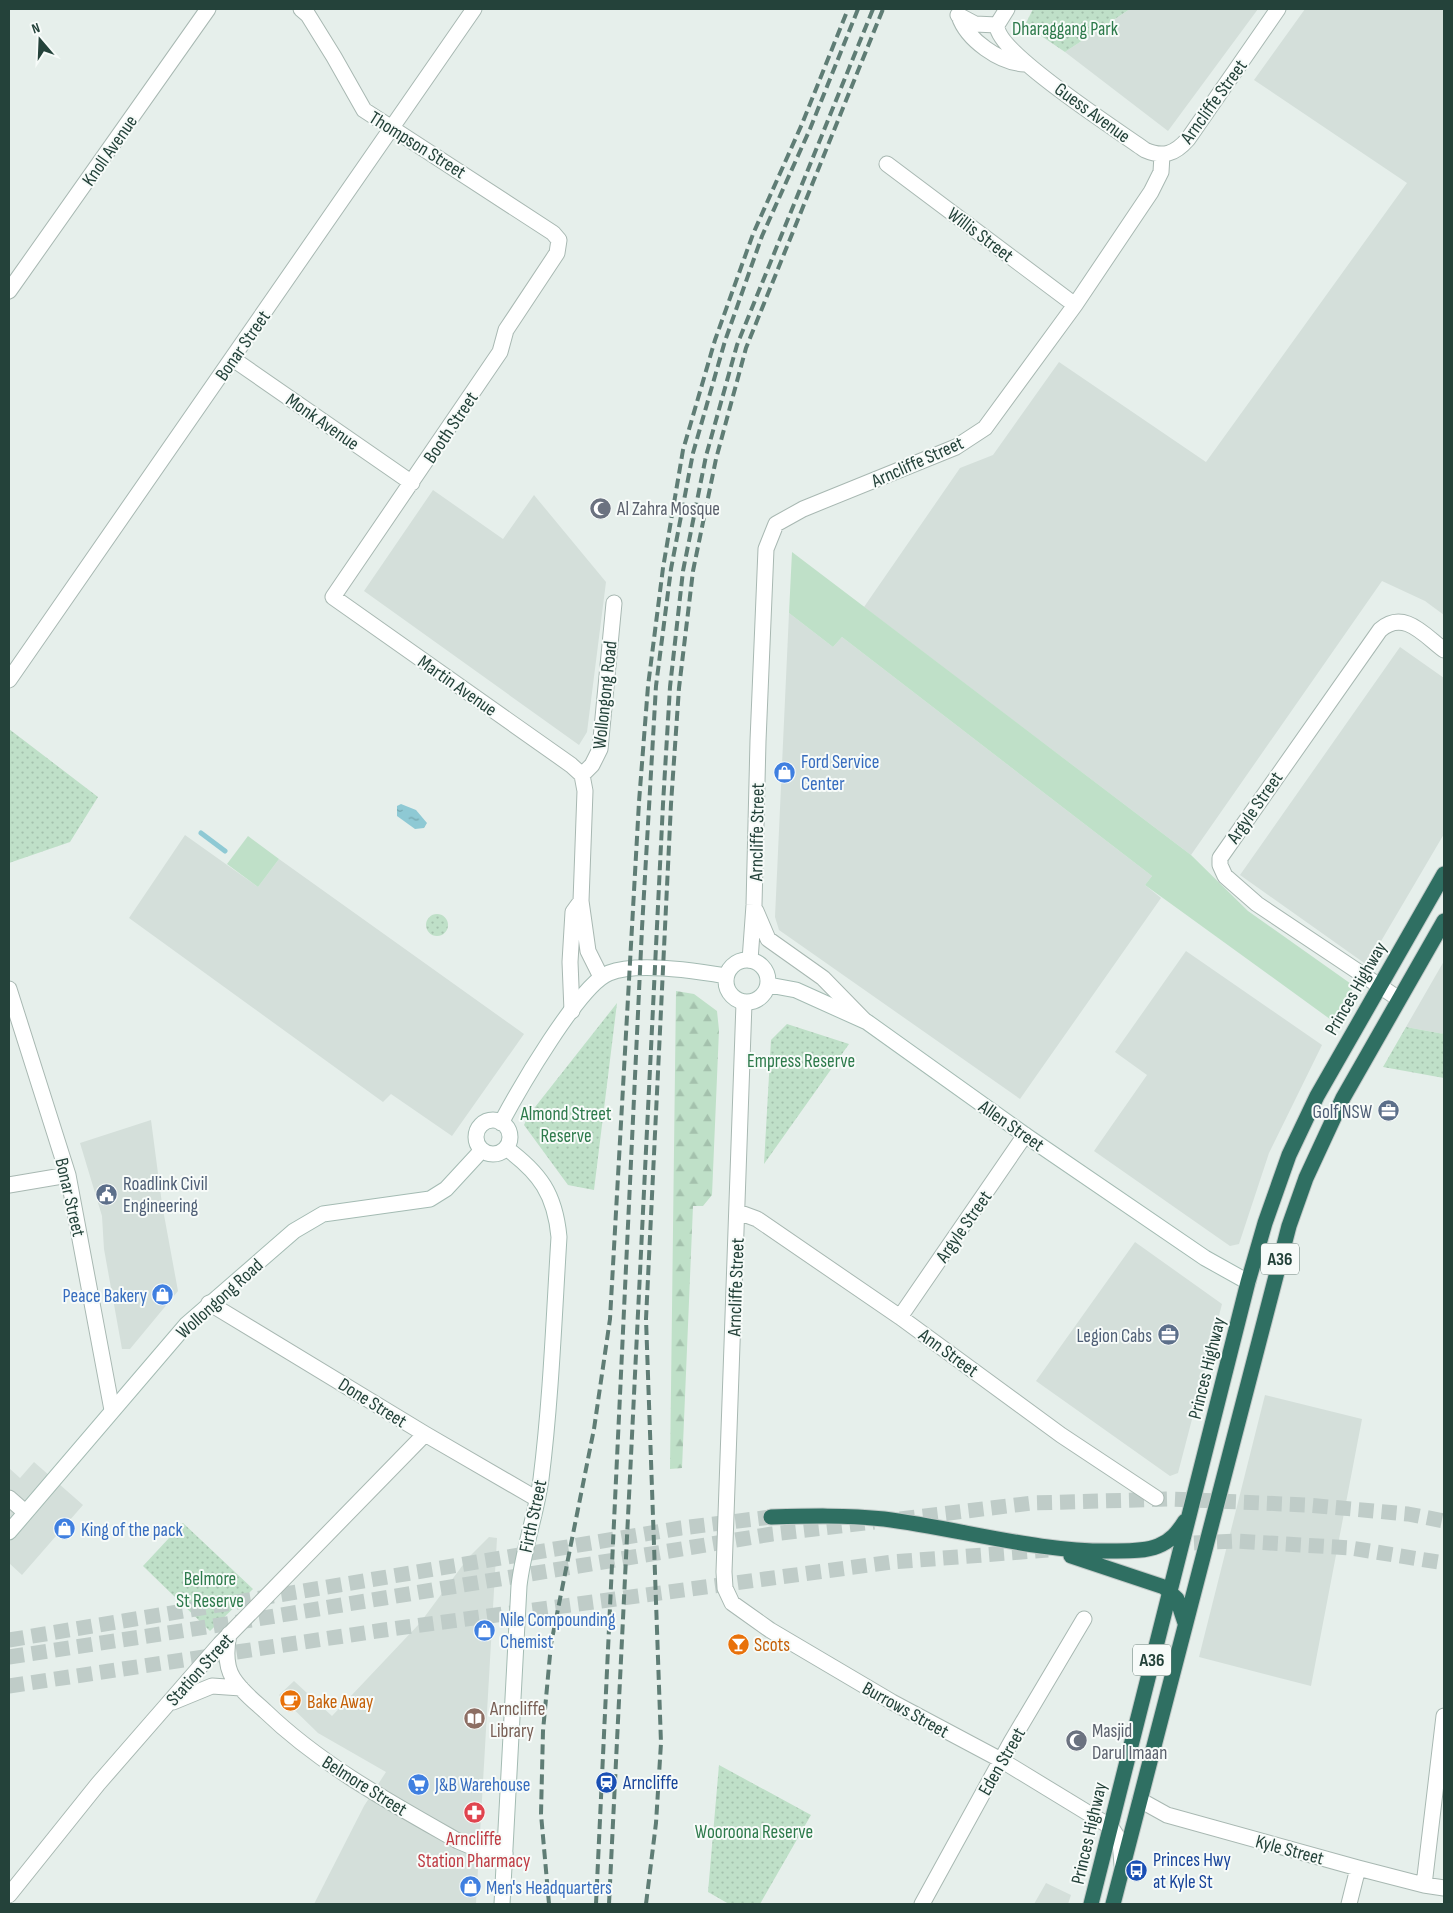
<svg xmlns="http://www.w3.org/2000/svg" width="1453" height="1913" viewBox="0 0 1453 1913" font-family="'Sofia Sans Condensed',sans-serif">
<style>
.built{fill:#d4dfda}
.green{fill:#bfe0c8}
.forest{fill:url(#forest-firs)}
.park{fill:url(#park-dots)}
.water{fill:url(#water-ripples)}
.lines{fill:none;stroke-linecap:round;stroke-linejoin:round}
.stream{stroke:#8ec9d4;stroke-width:5}
.highway-tunnel{stroke:#bfccc8;stroke-width:15;stroke-dasharray:15 8;stroke-linecap:butt}
.street-casing{stroke:#a8b8b2;stroke-width:17}
.secondary-casing{stroke:#a4bbb3;stroke-width:17}
.highway-casing{stroke:#c2cac8;stroke-width:17}
.street{stroke:#fff;stroke-width:15}
.secondary{stroke:#fff;stroke-width:15}
.highway{stroke:#2f6f62;stroke-width:15}
.rail{stroke:#5f7d75;stroke-width:4;stroke-dasharray:10 5;stroke-linecap:butt}
.labels{text-anchor:middle;stroke-width:4;stroke-linejoin:round;paint-order:stroke}
.shield{fill:#f7fbf9;stroke:#637a73;stroke-width:1}
.shield-label{font-size:18px;font-weight:bold;fill:#24423a}
.park-label{font-size:19px;fill:#2d7a4b;stroke:#f7fbf9}
.street-label{font-size:19px;fill:#24423a;stroke:#f7fbf9}
.worship-label{font-size:19px;fill:#5b616d;stroke:#f7fbf9;text-anchor:start}
.shop-label{font-size:19px;fill:#366cbe;stroke:#f7fbf9;text-anchor:start}
.service-label{font-size:19px;fill:#4e5e75;stroke:#f7fbf9;text-anchor:end}
.food-label{font-size:19px;fill:#c56008;stroke:#f7fbf9;text-anchor:start}
.education-label{font-size:19px;fill:#785e54;stroke:#f7fbf9;text-anchor:start}
.transit-label{font-size:19px;fill:#164399;stroke:#f7fbf9;text-anchor:start}
.health-label{font-size:19px;fill:#be3a42;stroke:#f7fbf9}
</style>
<defs>
<pattern id="forest-firs" width="22" height="20" patternUnits="userSpaceOnUse" patternTransform="scale(1.25)"><rect width="22" height="20" fill="#bfe0c8"/><path d="M5 1l3.5 6h-7zM16 11l3.5 6h-7z" fill="#a4c1ad"/></pattern>
<pattern id="park-dots" width="8" height="8" patternUnits="userSpaceOnUse" patternTransform="scale(1.25)"><rect width="8" height="8" fill="#bfe0c8"/><path d="M2 2h.1M6 6h.1" fill="none" stroke="#a4c1ad" stroke-width="1.8" stroke-linecap="round"/></pattern>
<pattern id="water-ripples" width="26" height="14" patternUnits="userSpaceOnUse" patternTransform="scale(1.25)"><rect width="26" height="14" fill="#8ec9d4"/><path d="M2 4q2-2 4 0t4 0M15 11q2-2 4 0t4 0" fill="none" stroke="#74a5ad"/></pattern>
</defs>
<rect width="100%" height="100%" fill="#e6efeb"/>
<path class="built" d="M1130,9H1258L1168,131L1065,52Z
M1305,9H1444V615L1425,601L1382,581L1191,855L864,607L960,468L993,455L1059,362L1206,462L1407,183L1254,80Z
M433,490L503,539L534,495L606,582L587,732L579,745L364,591Z
M789,613L833,647L842,637L1152,876L1145,885L1161,898L1020,1099L779,930L775,917Z
M1400,647L1444,678V834L1367,965L1240,875Z
M185,835L258,887L279,859L524,1034L452,1136L391,1094L383,1102L129,918Z
M1186,951L1322,1045L1269,1153L1239,1244L1230,1246L1094,1151L1147,1075L1115,1052Z
M1444,961V1034L1406,1027Z
M151,1120L162,1204L178,1291L130,1349H122L104,1249L102,1216L80,1143Z
M1135,1242L1222,1304L1178,1473L1170,1476L1036,1381Z
M1265,1395L1362,1419L1311,1686L1199,1657Z
M34,1462L83,1505L22,1575L9,1563V1468L20,1478Z
M489,1537L497,1538L476,1904H314L364,1806L386,1772L318,1733L279,1695L294,1681L332,1716L420,1623L468,1558Z
M1046,1883L1071,1895L1068,1904H1034Z"/>
<path class="green" d="M792,552L1191,855L1248,911L1354,986L1334,1022L1145,885L1152,876L842,637L833,647L789,613Z
M248,836L279,859L258,887L227,864Z"/>
<path class="forest" d="M676,991L694,994L717,1011L719,1030L712,1195L703,1206H693L682,1468L670,1469Z"/>
<path class="park" d="M1033,9H1130L1065,52L1025,25Z
M9,729L98,797L70,842L9,863Z
M426 925a11 11 0 1 1 22 0a11 11 0 1 1-22 0Z
M617,1003L594,1190L568,1185L524,1125L528,1116Z
M787,1024L849,1044L764,1164L771,1040Z
M1406,1027L1444,1034V1078L1383,1067Z
M183,1523L253,1589L210,1631L143,1566Z
M719,1765L811,1815L760,1904H729L708,1892Z"/>
<path class="water" d="M401,804L416,810L427,823L424,828L415,829L397,816V806Z"/>
<g class="lines">
<path class="stream" d="M201,833L225,851"/>
<path class="highway-tunnel" d="M900,1519L1032,1503L1171,1499L1307,1505L1408,1514L1444,1521
M1171,1544L1236,1541L1351,1548L1444,1563
M9,1640L681,1528L771,1517
M9,1657L233,1623L772,1534L874,1522
M9,1686L384,1630L892,1562L1048,1550"/>
<defs>
<path id="street" d="M301,9L308,15L334,57L364,110L553,233L559,240L557,253L506,330L500,352L333,597L571,765L582,775
M958,15L975,24L997,25
M959,16C967,40 1000,63 1025,64
M997,25C996,53 1119,131 1145,150C1163,158 1175,154 1188,139L1278,9
M997,25L1007,9
M887,164L1075,305
M9,291L208,9
M233,359L412,483
M9,680L474,9
M756,911L768,939L823,978L864,1020
M750,960L754,905L758,741L766,549L776,524L803,509L956,447L985,428L1075,305L1151,192L1161,172L1162,155
M601,977L588,951L581,901L585,791L582,775L592,765L600,749L614,603
M9,989L68,1175L112,1410
M1399,999L1257,904L1225,876L1220,865V858L1380,630C1404,609 1424,635 1444,650
M744,1003L724,1572L725,1588L732,1603L770,1630L892,1702L1001,1760L1111,1827L1120,1841L1122,1865
M572,1011L570,962L573,912L581,901
M9,1185L68,1175
M738,1212L757,1219L900,1317L1061,1435L1156,1498
M209,1303L425,1434L537,1499
M900,1317L1025,1135
M9,1498L25,1512
M229,1634C226,1649 225,1665 233,1678C241,1691 254,1701 265,1711C321,1765 391,1803 458,1841L477,1849L505,1854
M173,1702L212,1686L241,1688
M1140,1800L1167,1815L1358,1868L1424,1885L1444,1888
M1424,1885L1444,1716
M9,1895L98,1784L220,1644L425,1434
M922,1904L1011,1742L1084,1619
M1349,1904L1358,1868"/>
<path id="secondary" d="M726 981a21 21 0 1 1 42 0a21 21 0 1 1-42 0Z
M769,985L796,990L867,1022L1025,1135L1205,1258L1248,1282
M476 1137a17 17 0 1 1 34 0a17 17 0 1 1-34 0Z
M501,1123C518,1091 579,985 609,973C636,962 697,971 726,976
M9,1532L186,1325L294,1231L323,1214L430,1199L446,1189L482,1150
M502,1904L519,1586C523,1550 536,1515 541,1479C551,1399 554,1317 559,1237C555,1194 540,1173 506,1148"/>
<path id="highway" d="M771,1517C808,1516 847,1515 884,1519C962,1529 1039,1553 1117,1551C1130,1551 1146,1551 1158,1546C1171,1541 1178,1532 1185,1521
M1071,1556L1164,1587L1177,1599L1185,1623
M1091,1904L1248,1282L1265,1223L1289,1155L1317,1096L1444,874
M1113,1904L1289,1226L1306,1178L1343,1098L1444,921"/>
</defs>
<use href="#street" class="street-casing"/>
<use href="#secondary" class="secondary-casing"/>
<use href="#highway" class="highway-casing"/>
<use href="#street" class="street"/>
<use href="#secondary" class="secondary"/>
<use href="#highway" class="highway"/>
<path class="rail" d="M549,1904L541,1814L543,1731L551,1644L594,1429L610,1319L639,802L648,686L663,568L683,450L715,340L753,234L802,124L848,9
M596,1904L642,928L656,686L671,569L693,453L725,341L762,236L810,129L858,9
M609,1904L663,804L670,687L683,571L706,456L737,345L873,9
M646,1904L656,1823L661,1743L646,1319L671,804L679,688L693,571L716,459L746,348L883,9"/>
</g>
<defs>
<symbol id="mosque-disc" viewBox="-11 -11 22 22"><circle r="9.5" fill="#6b7280" stroke="#f7fbf9"/><path d="M3.5-4.9A6 6 0 1 0 3.5 4.9A5 5 0 1 1 3.5-4.9Z" fill="#fff"/></symbol>
<symbol id="shop-disc" viewBox="-11 -11 22 22"><circle r="9.5" fill="#3f7fe0" stroke="#f7fbf9"/><path d="M-5-2.5h2.3a2.7 3.5 0 0 1 5.4 0H5L5.5 6h-11ZM-1.5-2.5h3a1.5 2.3 0 0 0-3 0Z" fill="#fff"/></symbol>
<symbol id="office-disc" viewBox="-11 -11 22 22"><circle r="9.5" fill="#5c6f8a" stroke="#f7fbf9"/><path d="M-6-3h4V-5.5h4V-3h4V5H-6ZM-1-4.5V-3h2v-1.5ZM-6 0V1H6V0Z" fill="#fff"/></symbol>
<symbol id="civic-disc" viewBox="-11 -11 22 22"><circle r="9.5" fill="#5c6f8a" stroke="#f7fbf9"/><path d="M-.6-6.5H3V-4.5H.6V-3L4-1V1h2V6H-6V1h2V-1L-.6-3ZM-1.2 2.5V6h2.4V2.5Z" fill="#fff"/></symbol>
<symbol id="bar-disc" viewBox="-11 -11 22 22"><circle r="9.5" fill="#e8710a" stroke="#f7fbf9"/><path d="M-6-5H6L.8 .8V4.5H3.5V6h-7V4.5H-.8V.8Z" fill="#fff"/></symbol>
<symbol id="cafe-disc" viewBox="-11 -11 22 22"><circle r="9.5" fill="#e8710a" stroke="#f7fbf9"/><path d="M-5.5-4.5H6V0H3Q3 3.5 0 3.5H-2.5Q-5.5 3.5-5.5 0ZM3-3.2v2h1.7v-2ZM-6 4.5H4V6H-6Z" fill="#fff"/></symbol>
<symbol id="library-disc" viewBox="-11 -11 22 22"><circle r="9.5" fill="#8d6e63" stroke="#f7fbf9"/><path d="M-6-4Q-3-5.5-.7-3.5V5Q-3 3-6 4ZM6-4Q3-5.5 .7-3.5V5Q3 3 6 4Z" fill="#fff"/></symbol>
<symbol id="station-disc" viewBox="-11 -11 22 22"><circle r="9.5" fill="#1a4fb4" stroke="#f7fbf9"/><path d="M-3-6H3Q5-6 5-4V2Q5 4 3 4L4.5 6H3L1.5 4h-3L-3 6H-4.5L-3 4Q-5 4-5 2V-4Q-5-6-3-6ZM-3.5-4v3h7v-3ZM-3.5 1v1.5H-2V1ZM2 1v1.5H3.5V1Z" fill="#fff"/></symbol>
<symbol id="supermarket-disc" viewBox="-11 -11 22 22"><circle r="9.5" fill="#3f7fe0" stroke="#f7fbf9"/><path d="M-6-5.5h2.5l.6 2H6L4.5 2H-2.5L-4.4-4H-6ZM-1.5 3.2a1.3 1.3 0 1 0 .1 0ZM3 3.2a1.3 1.3 0 1 0 .1 0Z" fill="#fff"/></symbol>
<symbol id="pharmacy-disc" viewBox="-11 -11 22 22"><circle r="9.5" fill="#e0444e" stroke="#f7fbf9"/><path d="M-2-6h4v4h4v4h-4v4h-4v-4h-4v-4h4Z" fill="#fff"/></symbol>
<symbol id="bus-disc" viewBox="-11 -11 22 22"><circle r="9.5" fill="#1a4fb4" stroke="#f7fbf9"/><path d="M-5-6H5V4H4V6H2V4H-2V6H-4V4H-5ZM-3.5-4V0h7V-4ZM-3.5 1.2v1.5H-2V1.2ZM2 1.2v1.5H3.5V1.2Z" fill="#fff"/></symbol>
</defs>
<g fill-rule="evenodd">
<use href="#mosque-disc" x="588" y="496" width="25" height="25"/>
<use href="#shop-disc" x="772" y="760" width="25" height="25"/>
<use href="#office-disc" x="1376" y="1098" width="25" height="25"/>
<use href="#civic-disc" x="94" y="1182" width="25" height="25"/>
<use href="#shop-disc" x="150" y="1282" width="25" height="25"/>
<use href="#office-disc" x="1156" y="1322" width="25" height="25"/>
<use href="#shop-disc" x="52" y="1516" width="25" height="25"/>
<use href="#shop-disc" x="472" y="1618" width="25" height="25"/>
<use href="#bar-disc" x="726" y="1632" width="25" height="25"/>
<use href="#cafe-disc" x="278" y="1688" width="25" height="25"/>
<use href="#library-disc" x="462" y="1706" width="25" height="25"/>
<use href="#mosque-disc" x="1064" y="1728" width="25" height="25"/>
<use href="#station-disc" x="594" y="1770" width="25" height="25"/>
<use href="#supermarket-disc" x="406" y="1772" width="25" height="25"/>
<use href="#pharmacy-disc" x="462" y="1800" width="25" height="25"/>
<use href="#bus-disc" x="1124" y="1858" width="25" height="25"/>
<use href="#shop-disc" x="458" y="1874" width="25" height="25"/>
</g>
<g class="labels">
<g class="shield">
<rect x="1261" y="1243.5" width="38" height="31" rx="4"/>
<rect x="1133" y="1644.5" width="38" height="31" rx="4"/>
</g>
<g class="shield-label">
<text x="1280" y="1265">A36</text>
<text x="1152" y="1666">A36</text>
</g>
<g class="park-label">
<text x="1065" y="35">Dharaggang Park</text>
<text x="801" y="1067">Empress Reserve</text>
<text x="566" y="1120">Almond Street<tspan x="566" dy="22">Reserve</tspan></text>
<text x="210" y="1585">Belmore<tspan x="210" dy="22">St Reserve</tspan></text>
<text x="754" y="1838">Wooroona Reserve</text>
</g>
<g class="street-label">
<text transform="translate(1213 101) rotate(-54)" y="7">Arncliffe Street</text>
<text transform="translate(1093 112) rotate(36)" y="7">Guess Avenue</text>
<text transform="translate(418 144) rotate(32)" y="7">Thompson Street</text>
<text transform="translate(109 150) rotate(-55)" y="7">Knoll Avenue</text>
<text transform="translate(981 234) rotate(37)" y="7">Willis Street</text>
<text transform="translate(242 345) rotate(-55)" y="7">Bonar Street</text>
<text transform="translate(323 421) rotate(35)" y="7">Monk Avenue</text>
<text transform="translate(450 427) rotate(-56)" y="7">Booth Street</text>
<text transform="translate(917 461) rotate(-24)" y="7">Arncliffe Street</text>
<text transform="translate(458 685) rotate(35)" y="7">Martin Avenue</text>
<text transform="translate(604 695) rotate(-84)" y="7">Wollongong Road</text>
<text transform="translate(1254 807) rotate(-55)" y="7">Argyle Street</text>
<text transform="translate(756 832) rotate(-89)" y="7">Arncliffe Street</text>
<text transform="translate(1355 988) rotate(-60)" y="7">Princes Highway</text>
<text transform="translate(1012 1125) rotate(35)" y="7">Allen Street</text>
<text transform="translate(71 1197) rotate(77)" y="7">Bonar Street</text>
<text transform="translate(963 1226) rotate(-55)" y="7">Argyle Street</text>
<text transform="translate(735 1287) rotate(-88)" y="7">Arncliffe Street</text>
<text transform="translate(219 1298) rotate(-42)" y="7">Wollongong Road</text>
<text transform="translate(949 1352) rotate(36)" y="7">Ann Street</text>
<text transform="translate(1206 1368) rotate(-76)" y="7">Princes Highway</text>
<text transform="translate(373 1402) rotate(32)" y="7">Done Street</text>
<text transform="translate(532 1516) rotate(-78)" y="7">Firth Street</text>
<text transform="translate(199 1669) rotate(-48)" y="7">Station Street</text>
<text transform="translate(906 1709) rotate(29)" y="7">Burrows Street</text>
<text transform="translate(1001 1761) rotate(-60)" y="7">Eden Street</text>
<text transform="translate(365 1785) rotate(32)" y="7">Belmore Street</text>
<text transform="translate(1088 1833) rotate(-77)" y="7">Princes Highway</text>
<text transform="translate(1290 1849) rotate(15)" y="7">Kyle Street</text>
</g>
<g class="worship-label">
<text x="617" y="515">Al Zahra Mosque</text>
<text x="1092" y="1737">Masjid<tspan x="1092" dy="22">Darul Imaan</tspan></text>
</g>
<g class="shop-label">
<text x="801" y="768">Ford Service<tspan x="801" dy="22">Center</tspan></text>
<text x="147" y="1302" text-anchor="end">Peace Bakery</text>
<text x="81" y="1536">King of the pack</text>
<text x="500" y="1626">Nile Compounding<tspan x="500" dy="22">Chemist</tspan></text>
<text x="435" y="1791">J&amp;B Warehouse</text>
<text x="486" y="1894">Men's Headquarters</text>
</g>
<g class="service-label">
<text x="1372" y="1118">Golf NSW</text>
<text x="123" y="1190" text-anchor="start">Roadlink Civil<tspan x="123" dy="22">Engineering</tspan></text>
<text x="1152" y="1342">Legion Cabs</text>
</g>
<g class="food-label">
<text x="754" y="1651">Scots</text>
<text x="307" y="1708">Bake Away</text>
</g>
<g class="education-label">
<text x="490" y="1715">Arncliffe<tspan x="490" dy="22">Library</tspan></text>
</g>
<g class="transit-label">
<text x="623" y="1789">Arncliffe</text>
<text x="1153" y="1866">Princes Hwy<tspan x="1153" dy="22">at Kyle St</tspan></text>
</g>
<g class="health-label">
<text x="474" y="1845">Arncliffe<tspan x="474" dy="22">Station Pharmacy</tspan></text>
</g>
</g>
<rect width="1453" height="1913" fill="none" stroke="#24423a" stroke-width="20"/>
<g transform="translate(40 40) rotate(341)" stroke="#f7fbf9" stroke-width="4" paint-order="stroke">
<path d="M0-4L9 19L0 12L-9 19Z" fill="#24423a"/>
<text y="-8" font-size="14" font-weight="bold" text-anchor="middle" fill="#24423a">N</text>
</g>
</svg>
